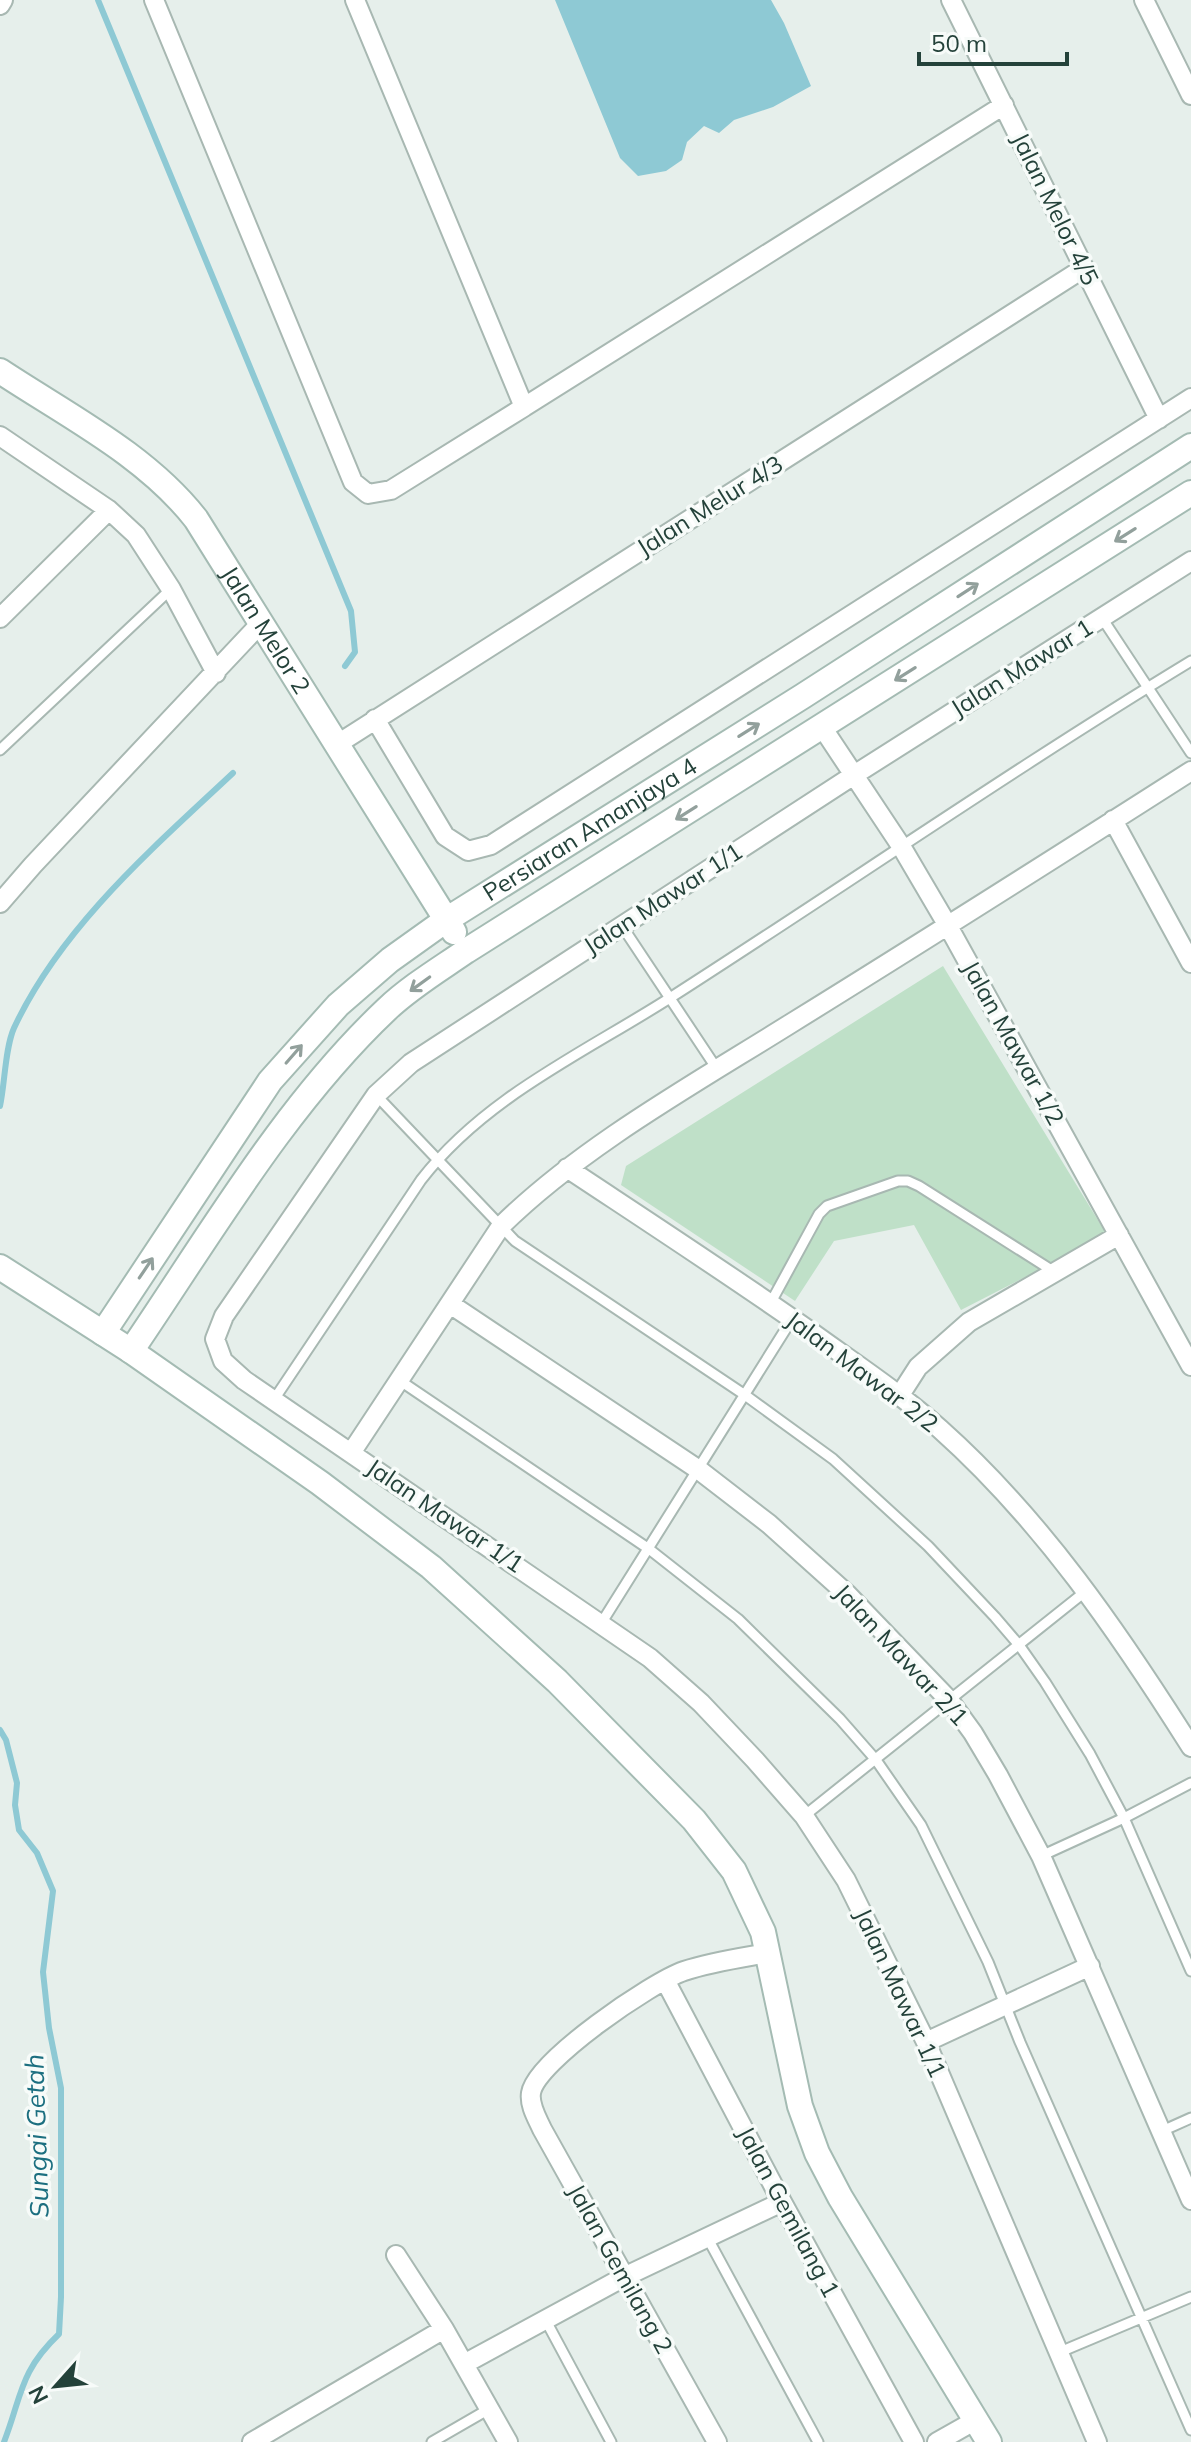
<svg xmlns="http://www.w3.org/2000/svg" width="1191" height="2442" viewBox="0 0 1191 2442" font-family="Mulish,sans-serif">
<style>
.green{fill:#bfe0c8}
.water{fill:#8ec9d4}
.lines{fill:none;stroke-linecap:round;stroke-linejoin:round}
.stream{stroke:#8ec9d4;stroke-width:6}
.lane-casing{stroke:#a8b8b2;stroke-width:13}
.street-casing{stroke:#a8b8b2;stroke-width:22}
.secondary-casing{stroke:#a4bbb3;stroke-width:28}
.lane{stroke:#fff;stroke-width:9}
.street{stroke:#fff;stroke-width:18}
.secondary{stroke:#fff;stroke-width:24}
.oneway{stroke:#92a09c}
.labels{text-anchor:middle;stroke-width:7;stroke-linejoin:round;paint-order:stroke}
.street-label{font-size:24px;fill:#24423a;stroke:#f7fbf9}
.water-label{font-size:26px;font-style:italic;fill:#1c6f80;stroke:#f7fbf9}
</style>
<rect width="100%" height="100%" fill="#e6efeb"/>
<path class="green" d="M943,966L1107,1235L961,1310L914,1225L834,1241L795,1301L621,1185L626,1166Z"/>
<path class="water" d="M555,0H771L784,23L811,86L773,107L734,120L719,133L704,126L687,142L682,160L666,171L638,176L620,158Z"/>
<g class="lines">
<path class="stream" d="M98,0L351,611L355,652L345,666
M0,1106C5,1083 5,1048 14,1028C61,927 153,848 233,773
M0,1730L6,1740L17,1783L15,1805L19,1830L37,1853L53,1891L43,1972L49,2028L61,2088V2297L59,2334C19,2372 22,2396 4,2442"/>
<defs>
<path id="lane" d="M1102,618L1191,753
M0,750L171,589
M622,926L717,1069
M376,1095L515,1241L745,1395L833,1459L928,1546L995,1617L1019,1645L1045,1682L1090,1754L1124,1818L1191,1971
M770,1304L819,1214L827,1206L898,1181H908L919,1186L1053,1271
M399,1380L649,1549L738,1619L840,1719L876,1760L921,1825L988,1962L1020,2042L1191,2430
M273,1401L421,1180C486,1096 586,1052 673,996C846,885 1015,768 1191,661
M602,1622L792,1319
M804,1816L1086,1591
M1041,1856L1124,1818L1191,1783
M1162,2131L1191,2118
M707,2237L818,2442
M545,2319L611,2442
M1060,2352L1191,2297
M432,2442L489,2409"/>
<path id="street" d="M154,0L353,482L368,494L391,490L524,407L355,0
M951,0L1159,419
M1144,0L1191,95
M0,5L3,0
M524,407L1004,105
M0,436L109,510L136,535L171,589L216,673
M0,618L109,510
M375,719L445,836L468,851L491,845L1191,398
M822,727L901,846L948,926L1191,1366
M336,745L1084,268
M1113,820L1191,963
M0,903L33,865L261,623
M567,1168C650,1223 733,1277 814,1334C857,1365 901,1394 940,1429C1042,1520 1119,1633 1191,1747
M450,1304L699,1470L769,1524L847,1594L949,1700L973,1733L998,1775L1041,1856L1191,2200
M900,1395L918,1367L969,1322L1119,1235
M351,1453L501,1226C581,1147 694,1084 790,1024C924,941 1058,856 1191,771
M665,1980L782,2202L914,2442
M926,2042L1090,1966
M396,2255L444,2329L508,2442
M464,2364L624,2277L782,2202
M252,2442L444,2329
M717,2442L542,2129C537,2118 529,2105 531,2093C536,2061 652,1982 684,1971C711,1962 740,1958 768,1953
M937,2442L976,2420
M1097,2442L926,2042L846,1880L804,1816L755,1760L701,1703L650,1658L244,1380L223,1361L215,1339L224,1316L376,1095L411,1063L854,775L1191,561"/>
<g id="secondary">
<path id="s1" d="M0,371C68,416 146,455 196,519L454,932"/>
<path d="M0,1267L131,1351L320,1483L431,1567L557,1681L694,1820L734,1871L763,1932L800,2106L817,2153L840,2197L989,2442"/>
<path id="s2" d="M103,1333L270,1081L338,1005L390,960L446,920L803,696L1191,446"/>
<path d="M131,1351C210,1235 285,1105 387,1009C410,987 440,969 466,951L1191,493"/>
</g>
</defs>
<use href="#lane" class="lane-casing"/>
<use href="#street" class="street-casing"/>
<use href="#secondary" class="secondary-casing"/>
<use href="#lane" class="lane"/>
<use href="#street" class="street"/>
<use href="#secondary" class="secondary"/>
</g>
<defs><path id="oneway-shaft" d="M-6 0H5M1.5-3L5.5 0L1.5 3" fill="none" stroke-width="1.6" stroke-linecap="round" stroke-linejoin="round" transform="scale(2)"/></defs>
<g class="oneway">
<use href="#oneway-shaft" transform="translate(1125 535) rotate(148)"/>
<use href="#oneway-shaft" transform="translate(968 590) rotate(-33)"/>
<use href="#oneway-shaft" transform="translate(905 674) rotate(148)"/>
<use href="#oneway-shaft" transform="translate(749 730) rotate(-32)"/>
<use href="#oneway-shaft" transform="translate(686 813) rotate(148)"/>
<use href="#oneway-shaft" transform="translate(420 984) rotate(144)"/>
<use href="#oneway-shaft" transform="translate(294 1054) rotate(-49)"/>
<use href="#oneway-shaft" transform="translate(146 1268) rotate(-56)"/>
</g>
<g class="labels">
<g class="street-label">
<text transform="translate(1055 209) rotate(64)" y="8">Jalan Melor 4/5</text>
<text transform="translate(710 506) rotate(-32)" y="8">Jalan Melur 4/3</text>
<text dy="8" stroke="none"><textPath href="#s1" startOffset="378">Jalan Melor 2</textPath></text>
<text transform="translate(1022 668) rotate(-32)" y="8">Jalan Mawar 1</text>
<text dy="8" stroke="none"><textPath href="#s2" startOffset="712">Persiaran Amanjaya 4</textPath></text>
<text transform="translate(663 899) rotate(-33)" y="8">Jalan Mawar 1/1</text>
<text transform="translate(1013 1043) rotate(61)" y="8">Jalan Mawar 1/2</text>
<text transform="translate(862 1372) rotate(37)" y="8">Jalan Mawar 2/2</text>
<text transform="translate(445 1516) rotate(34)" y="8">Jalan Mawar 1/1</text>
<text transform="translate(901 1655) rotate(47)" y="8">Jalan Mawar 2/1</text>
<text transform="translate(900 1993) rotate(65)" y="8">Jalan Mawar 1/1</text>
<text transform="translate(788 2212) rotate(62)" y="8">Jalan Gemilang 1</text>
<text transform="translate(620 2269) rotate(61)" y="8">Jalan Gemilang 2</text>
</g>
<g class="water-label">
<text transform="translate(37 2136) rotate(-92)" y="9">Sungai Getah</text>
</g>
</g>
<g transform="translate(56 2386) rotate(243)" stroke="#f7fbf9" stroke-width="6" paint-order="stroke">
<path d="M0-6L14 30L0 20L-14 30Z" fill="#24423a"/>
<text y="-12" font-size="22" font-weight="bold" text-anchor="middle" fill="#24423a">N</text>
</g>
<path d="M919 52v12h148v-12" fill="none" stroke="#24423a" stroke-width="4"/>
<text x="931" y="52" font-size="24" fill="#24423a" stroke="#f7fbf9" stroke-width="6" paint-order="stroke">50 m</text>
</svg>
